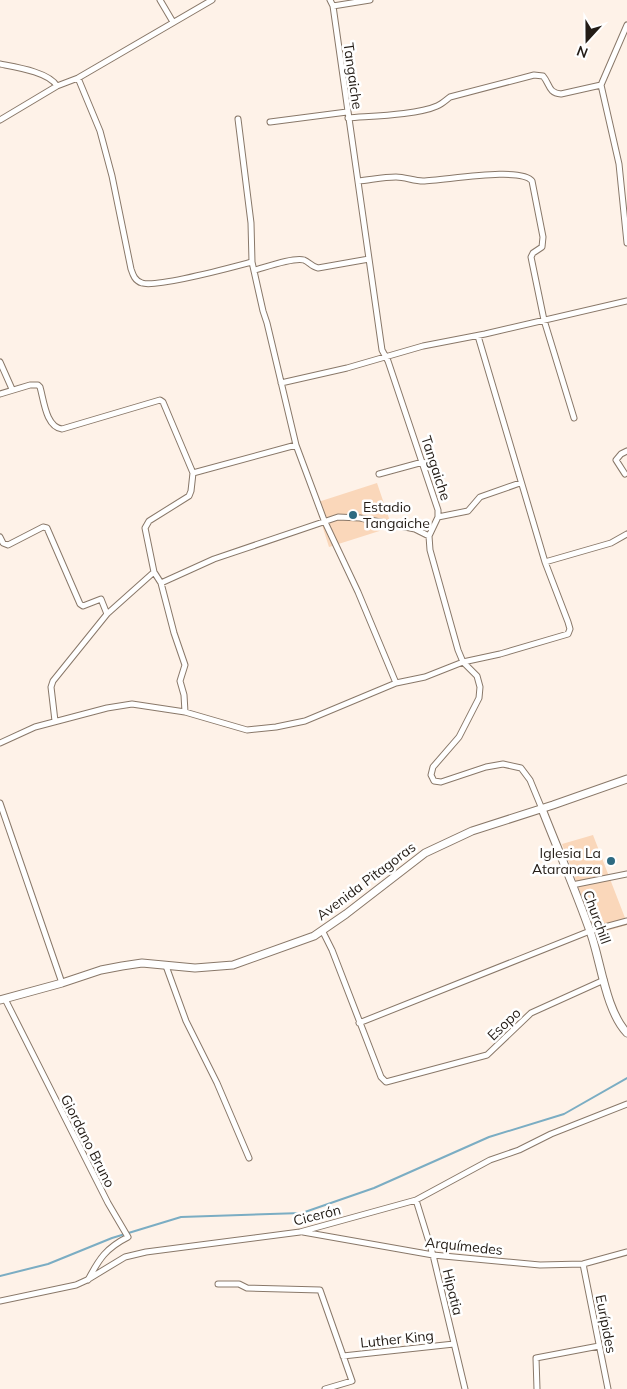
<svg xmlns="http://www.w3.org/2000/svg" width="627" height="1389" viewBox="0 0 627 1389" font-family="Mulish,sans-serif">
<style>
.grass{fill:#fad7ba}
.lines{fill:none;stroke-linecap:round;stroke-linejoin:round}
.stream{stroke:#7badc3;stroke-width:2}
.minor-casing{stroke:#897869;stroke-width:7}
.secondary-casing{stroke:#897869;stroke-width:9}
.minor{stroke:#fff;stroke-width:5}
.secondary{stroke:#fff;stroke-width:7}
.poi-dot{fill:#2d6a81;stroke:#fff;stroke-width:2}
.labels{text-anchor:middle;stroke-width:5;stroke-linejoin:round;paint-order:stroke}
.street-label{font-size:14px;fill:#231c16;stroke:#fff}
.poi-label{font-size:14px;fill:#231c16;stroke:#fff;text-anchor:start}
</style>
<rect width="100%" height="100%" fill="#fef2e8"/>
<path class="grass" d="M377,483L392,527L329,547L315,503Z
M593,835L627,923V925L596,934L562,844Z"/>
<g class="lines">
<path class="stream" d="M0,1276L48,1264L112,1238L181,1217L302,1213L374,1188L489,1137L564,1114L627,1078"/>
<defs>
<path id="minor" d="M160,0L173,22
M330,0L333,6L382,350L388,361L438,510V517L429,536L430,550L458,650L463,662L477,676L480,687L479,698L459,737L433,767L431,775L434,781L441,782L486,767L503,764L521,768L530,780L542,809
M333,6L370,0
M627,25L601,85L619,164L627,243
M0,64C15,67 49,72 57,86
M78,78L100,131L112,176L131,269C133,275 135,281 142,283C157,288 233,267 252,262L263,311L267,323L296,445L324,520L358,592L396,683
M348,118C371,116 417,115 437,106C442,104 446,100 450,97L534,75L543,76C550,84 548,93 561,94L601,85
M238,119L251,223L252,262
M0,120L57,86L78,78L212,0
M270,122L347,112
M358,181C370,180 383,177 396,177C405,177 414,181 423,181C443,181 521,166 532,181L543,237L542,247L533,253L531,257L544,320L574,418
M255,270C266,267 294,257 304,260C309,262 312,267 318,268L369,259
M0,362L12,389
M281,383L347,368L423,346L485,334L627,301
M0,394L30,385H38L40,387C44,401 46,427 62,429L160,400L163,402L193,473L191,491L189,496L149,521L145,528L154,572L107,614L53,681L51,687L55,721
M193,473L296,445
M379,474L423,462
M625,474L616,460L621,454L627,451
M438,517L468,511L480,497L520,483
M0,537L3,543L8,545L43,527L47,528L80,604L83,606L101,599L107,614
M545,562L611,543L627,534
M154,572L161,583L214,559L338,517L360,518L415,529L429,536
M161,583L174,633L185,665L180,681L184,695L185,712
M0,743L35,727L107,708L132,704L185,712L247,730L276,727L305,721L396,683L425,677L463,662L500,654L568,634L570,629L568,622L545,562L478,336
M0,803L62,983
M572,885L627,874
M322,930L332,950L381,1077L386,1082L487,1055L531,1013L604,980
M166,966L186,1021L217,1083L249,1158
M5,999L108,1203L128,1237C106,1248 99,1259 88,1280
M359,1023L590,931L627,921
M416,1200L433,1255L465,1389
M303,1232L433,1255L540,1265L583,1264L627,1252
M583,1264L608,1389
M218,1284H239L247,1288L320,1290L352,1381L325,1389
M0,1301L76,1285L87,1280L125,1257L146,1252L300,1232L416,1200L490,1160L519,1150L551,1134L627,1104
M343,1356L454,1344
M537,1389L536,1358L599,1346"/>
<path id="secondary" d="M542,809C558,850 576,891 591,934C601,963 606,1011 627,1033
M0,1000L62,983L101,970L122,966L142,963L195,968L233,965L314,936L346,914L425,853L472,831L553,805L627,779"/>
</defs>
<use href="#minor" class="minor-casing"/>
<use href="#secondary" class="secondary-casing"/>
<use href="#minor" class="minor"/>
<use href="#secondary" class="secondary"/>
</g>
<g class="poi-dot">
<circle cx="353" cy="515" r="5"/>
<circle cx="611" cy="861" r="5"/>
</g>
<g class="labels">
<g class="street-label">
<text transform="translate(353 76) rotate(82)" y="5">Tangaiche</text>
<text transform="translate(436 468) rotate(72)" y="5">Tangaiche</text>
<text transform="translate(366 881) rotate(-37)" y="5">Avenida Pitagoras</text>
<text transform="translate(597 917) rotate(70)" y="5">Churchill</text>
<text transform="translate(504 1024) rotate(-44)" y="5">Esopo</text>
<text transform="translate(88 1141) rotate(63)" y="5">Giordano Bruno</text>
<text transform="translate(317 1215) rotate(-14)" y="5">Cicerón</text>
<text transform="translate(464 1246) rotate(6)" y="5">Arquímedes</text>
<text transform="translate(453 1292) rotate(76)" y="5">Hipatia</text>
<text transform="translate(606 1324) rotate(79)" y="5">Eurípides</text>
<text transform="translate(397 1339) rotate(-6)" y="5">Luther King</text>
</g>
<g class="poi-label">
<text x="363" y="512">Estadio<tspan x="363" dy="16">Tangaiche</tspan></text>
<text x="601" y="858" text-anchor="end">Iglesia La<tspan x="601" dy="16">Ataranaza</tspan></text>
</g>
</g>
<g transform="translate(587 40) rotate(201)" stroke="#ffffff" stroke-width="4" paint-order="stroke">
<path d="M0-4L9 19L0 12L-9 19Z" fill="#231c16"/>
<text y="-8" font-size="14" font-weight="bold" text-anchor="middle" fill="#231c16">N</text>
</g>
</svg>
